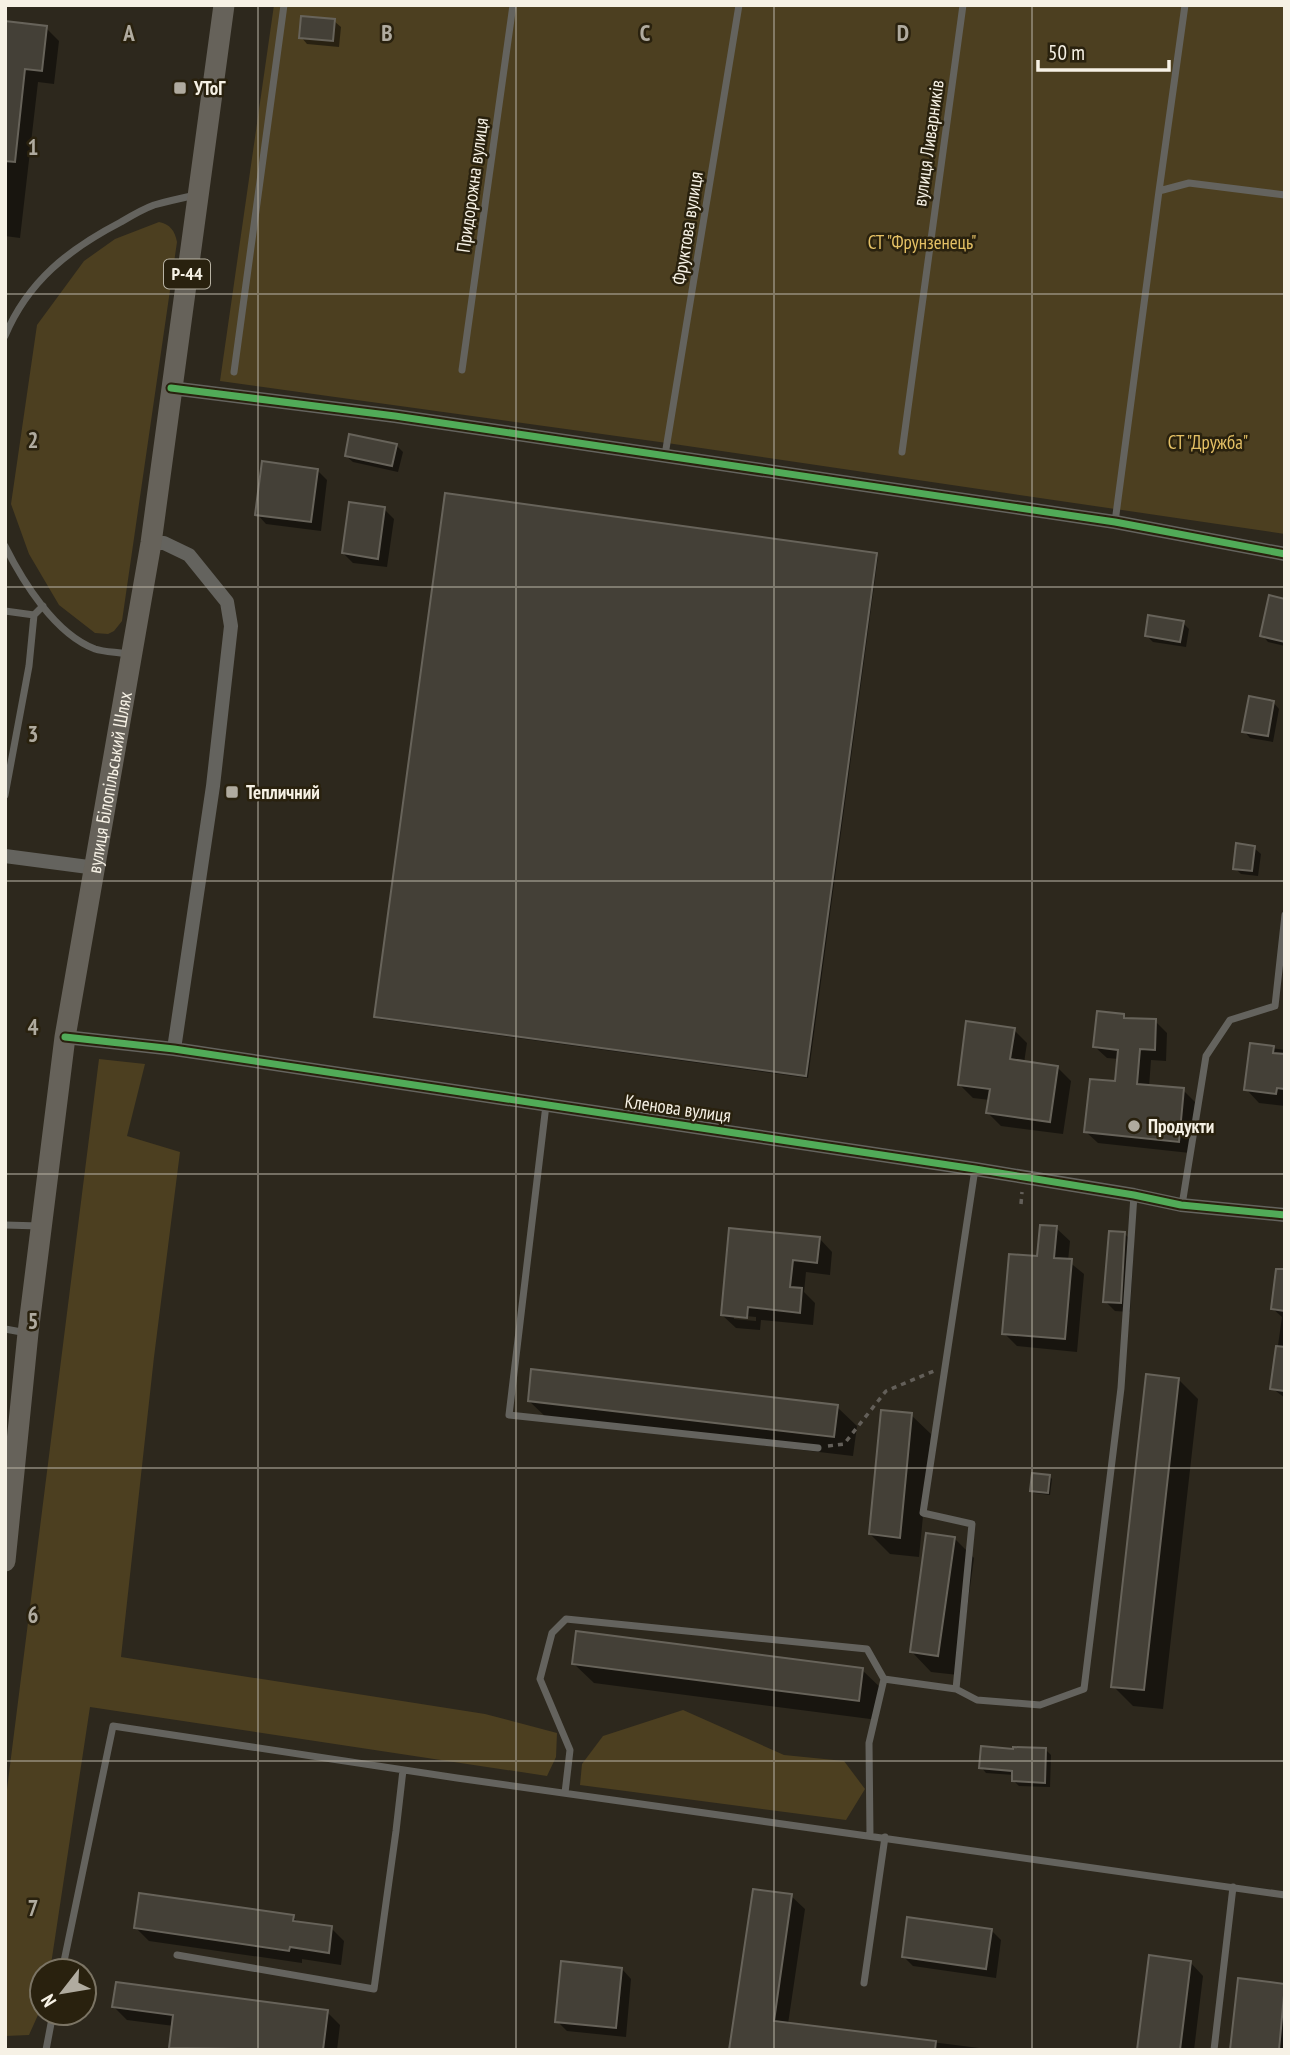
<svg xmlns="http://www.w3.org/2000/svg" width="1290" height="2055" viewBox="0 0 1290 2055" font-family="'PT Sans Narrow',sans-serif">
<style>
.green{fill:#4c3f20}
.shadow{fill:#0007;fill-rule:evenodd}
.building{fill:#444037;stroke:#67635a;stroke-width:2}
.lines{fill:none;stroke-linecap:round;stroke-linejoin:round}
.path{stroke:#635f59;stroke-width:3.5;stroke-dasharray:5 5;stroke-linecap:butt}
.lane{stroke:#64635e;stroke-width:7}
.street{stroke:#64635e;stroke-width:14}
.primary{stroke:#66625a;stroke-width:21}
.cycleway-casing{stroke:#29210e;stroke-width:11}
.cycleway{stroke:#51ab58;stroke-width:7}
.grid{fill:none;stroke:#b0ab9f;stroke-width:2;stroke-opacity:0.55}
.poi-dot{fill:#b0ab9f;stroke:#29210e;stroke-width:2.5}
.labels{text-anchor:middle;stroke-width:5;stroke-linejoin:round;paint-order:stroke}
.shield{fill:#29210e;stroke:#b8b3a4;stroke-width:2}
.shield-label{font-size:18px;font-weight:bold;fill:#f6f1e5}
.poi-label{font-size:19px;font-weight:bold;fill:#f6f1e5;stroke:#29210e;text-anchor:start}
.street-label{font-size:19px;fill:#f6f1e5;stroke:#29210e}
.park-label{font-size:19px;fill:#e4c065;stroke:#29210e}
.grid-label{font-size:23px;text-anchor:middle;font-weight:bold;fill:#b0ab9f;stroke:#29210e;stroke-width:5;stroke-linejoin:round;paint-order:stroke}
</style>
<rect width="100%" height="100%" fill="#2d281d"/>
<path class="green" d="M274,5H1285V534L667,443L220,381Z
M159,222C170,224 175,231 177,242L122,621L114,631L108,634L95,633L59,605L29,554L11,504L37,325L84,261L115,239Z
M99,1059L145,1064L127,1136L180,1152L154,1357L121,1657L485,1714L557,1733L556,1757L547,1776L90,1707L50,1971H42V2006L29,2035L5,2036V1805Z
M683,1710L784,1755L844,1761L865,1789L846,1820L580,1785L582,1764L603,1736Z"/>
<path class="shadow" d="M334,21L341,27L339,47L307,44L301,37Z
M5,23L46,28L59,41L54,84L38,82L20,238L5,236Z
M396,445L403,452L398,472L353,462L346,456Z
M317,470L327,480L321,531L266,524L257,514Z
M384,509L394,519L387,567L353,563L343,553Z
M876,555L878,557L808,1078L379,1019L376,1016Z
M1285,601V646L1268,642L1262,635Z
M1183,623L1189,629L1186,647L1153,642L1147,636Z
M1273,702L1279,709L1273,742L1250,738L1244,731Z
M1254,848L1261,854L1258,876L1241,874L1235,868Z
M1124,1016L1128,1020L1155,1021L1167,1033L1166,1061L1151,1060L1149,1087L1183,1090L1195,1102L1190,1153L1098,1143L1086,1132L1116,1083L1119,1059L1107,1058L1095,1047Z
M1014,1030L1027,1043L1024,1063L1057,1067L1071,1081L1063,1134L1001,1126L988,1113L990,1100L973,1098L959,1084Z
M1251,1045L1285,1050V1106L1259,1103L1246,1089Z
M1056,1228L1070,1241L1068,1261L1084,1274L1077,1352L1017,1346L1004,1333L1039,1258Z
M1125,1234L1134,1244L1130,1312L1115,1311L1105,1301Z
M819,1238L832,1252L830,1275L806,1272L804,1292L815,1303L813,1325L761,1320L760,1330L736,1328L722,1315ZM734,1315L756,1317V1321L734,1319Z
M1285,1277V1398L1272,1388L1282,1317L1272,1308Z
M1178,1379L1198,1399L1163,1709L1133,1706L1113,1686Z
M529,1401L837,1407L857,1426L853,1456L549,1420Z
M911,1415L931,1434L919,1557L890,1554L870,1534Z
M1050,1477L1052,1479L1050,1495L1034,1493L1032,1490Z
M954,1538L974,1558L958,1675L931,1672L912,1652Z
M574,1664L862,1670L882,1689L878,1720L594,1683Z
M1045,1749L1051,1755L1050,1787L1019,1786L1014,1781V1775L986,1773L981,1767L1015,1751Z
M791,1896L805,1909L788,2024L995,2050H731Z
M293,1917L300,1924L331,1928L344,1941L341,1965L302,1959V1963L149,1941L136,1928Z
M991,1930L1001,1940L996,1978L913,1966L904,1957Z
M1190,1962L1203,1976L1194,2050H1139Z
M622,1969L631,1979L626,2037L567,2031L557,2021Z
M1285,1985V2050H1232Z
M114,2007L327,2012L340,2025L337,2050H173L171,2047L174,2026L127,2020Z"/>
<path class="building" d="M301,16L335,19L333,41L299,38Z
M5,21L47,26L42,71L25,69L15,162L5,161Z
M349,434L397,444L392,466L345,456Z
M262,461L318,469L311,522L255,515Z
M445,493L877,553L806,1076L374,1017Z
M349,502L385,507L378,559L342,553Z
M1269,595L1285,599V642L1260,636Z
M1148,615L1184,621L1180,642L1145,636Z
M1249,696L1274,701L1268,736L1242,732Z
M1236,843L1255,846L1252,871L1233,869Z
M1097,1011L1124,1014V1018L1156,1019L1155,1050L1140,1049L1137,1084L1184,1088L1179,1142L1084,1132L1090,1079L1115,1081L1118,1050L1093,1047Z
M966,1021L1015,1028L1010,1059L1058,1066L1050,1122L986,1113L990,1089L958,1085Z
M1250,1043L1274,1046L1273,1053L1285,1054V1089L1277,1088L1276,1094L1244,1090Z
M1040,1225L1057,1226L1054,1258L1072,1259L1065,1339L1002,1334L1009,1254L1037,1256Z
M729,1228L820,1237L817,1263L793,1260L790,1287L802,1288L800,1313L748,1307L747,1318L721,1315Z
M1109,1231L1125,1232L1121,1303L1103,1302Z
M1276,1269H1285V1311L1271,1309Z
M1276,1346L1285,1347V1391L1270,1389Z
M531,1369L838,1405L834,1437L528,1401Z
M1146,1374L1179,1378L1144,1690L1111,1687Z
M881,1410L912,1413L900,1538L869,1534Z
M1032,1473L1050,1475L1048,1493L1030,1491Z
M926,1533L955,1537L938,1656L910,1652Z
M576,1631L863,1668L859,1701L572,1664Z
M981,1746L1013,1749V1747L1046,1748L1045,1783L1012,1781V1771L979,1768Z
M753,1889L792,1894L774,2021L936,2041L935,2050H729Z
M139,1893L294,1915L293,1921L332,1926L329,1953L290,1947L289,1951L134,1928Z
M907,1917L992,1929L986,1969L902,1957Z
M1149,1955L1191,1961L1180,2050H1137Z
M561,1961L622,1968L616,2028L555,2022Z
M1238,1978L1285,1984L1279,2050H1230Z
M116,1982L328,2010L323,2050L169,2048L173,2015L112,2007Z"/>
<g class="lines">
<path class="path" d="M1021,1204L1022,1192
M828,1446L844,1444L886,1391L934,1371"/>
<path class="lane" d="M1159,191L1185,5
M5,336C28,281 69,249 121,222C131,216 143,209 154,205C168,201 182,198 196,195
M462,370L513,5
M234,372L284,5
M902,452L963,5
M665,455L739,5
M1115,522L1159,191L1189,183L1285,195
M5,546C23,582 55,634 95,649C104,652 117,652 128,654
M5,611L34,615L43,606
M5,795L29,666L34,615
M546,1105L509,1415L818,1448
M975,1169L923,1513L972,1524L956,1689L977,1700L1040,1705L1084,1689L1121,1388L1134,1195
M1182,1205L1206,1056L1230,1020L1275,1006L1285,915
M5,1225L40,1226
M5,1329L27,1333
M565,1793L570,1750L540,1679L552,1633L566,1619L867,1649L884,1679L956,1689
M870,1835L869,1743L884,1679
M177,1955L374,1989L396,1831L403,1770
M62,1971L113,1726L457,1778L1285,1895
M864,1983L885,1837
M46,2050L53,2013
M1214,2050L1233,1887"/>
<path class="street" d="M171,388L395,416L1115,522L1285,554
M151,543H164L189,555L227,602L231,626L213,786L174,1049
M5,856L96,868
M65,1037L174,1049L975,1169L1134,1195L1181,1205L1285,1215"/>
<path class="primary" id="s1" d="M5,1561L28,1333L65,1037L151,543L224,5"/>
<defs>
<path id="cycleway" d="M171,388L395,416L1115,522L1285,554
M65,1037L174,1049L975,1169L1134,1195L1181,1205L1285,1215"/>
</defs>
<use href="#cycleway" class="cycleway-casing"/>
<use href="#cycleway" class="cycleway"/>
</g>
<path class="grid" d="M258,5V2050M516,5V2050M774,5V2050M1032,5V2050M5,294H1285M5,587H1285M5,881H1285M5,1174H1285M5,1468H1285M5,1761H1285"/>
<g class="poi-dot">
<rect x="173" y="81" width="14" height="14" rx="3.5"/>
<rect x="225" y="785" width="14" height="14" rx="3.5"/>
<circle cx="1134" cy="1126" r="7"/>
</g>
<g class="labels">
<rect class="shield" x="164" y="259.5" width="46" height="29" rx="5"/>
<g class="shield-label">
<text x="187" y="280">Р-44</text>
</g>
<g class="poi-label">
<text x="194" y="95">УТоГ</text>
<text x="246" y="799">Тепличний</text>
<text x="1148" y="1133">Продукти</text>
</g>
<g class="street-label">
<text transform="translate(928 143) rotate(-82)" y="7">вулиця Ливарників</text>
<text transform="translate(472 185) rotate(-82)" y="7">Придорожна вулиця</text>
<text transform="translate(687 228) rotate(-81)" y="7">Фруктова вулиця</text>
<text dy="7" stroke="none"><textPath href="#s1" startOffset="786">вулиця Білопільський Шлях</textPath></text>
<text transform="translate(678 1108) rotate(8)" y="7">Кленова вулиця</text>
</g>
<g class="park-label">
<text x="922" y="249">СТ "Фрунзенець"</text>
<text x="1208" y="449">СТ "Дружба"</text>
</g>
</g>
<g class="grid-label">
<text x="129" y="41">A</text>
<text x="387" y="41">B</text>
<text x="645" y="41">C</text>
<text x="903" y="41">D</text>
<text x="33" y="155">1</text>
<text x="33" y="448">2</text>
<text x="33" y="742">3</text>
<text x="33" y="1035">4</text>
<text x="33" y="1329">5</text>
<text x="33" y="1623">6</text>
<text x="33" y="1916">7</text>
</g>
<rect width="1290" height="2055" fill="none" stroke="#f6f1e5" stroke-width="14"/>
<g transform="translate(63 1992) rotate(239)"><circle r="33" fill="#29210e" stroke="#7b7464" stroke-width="2"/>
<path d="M0-5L12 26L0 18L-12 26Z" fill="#b0ab9f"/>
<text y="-10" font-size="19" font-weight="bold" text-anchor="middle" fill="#f6f1e5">N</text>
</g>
<path d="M1038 60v10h131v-10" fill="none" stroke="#f6f1e5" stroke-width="3.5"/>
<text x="1048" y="60" font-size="21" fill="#f6f1e5" stroke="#29210e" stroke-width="5" paint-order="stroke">50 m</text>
</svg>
